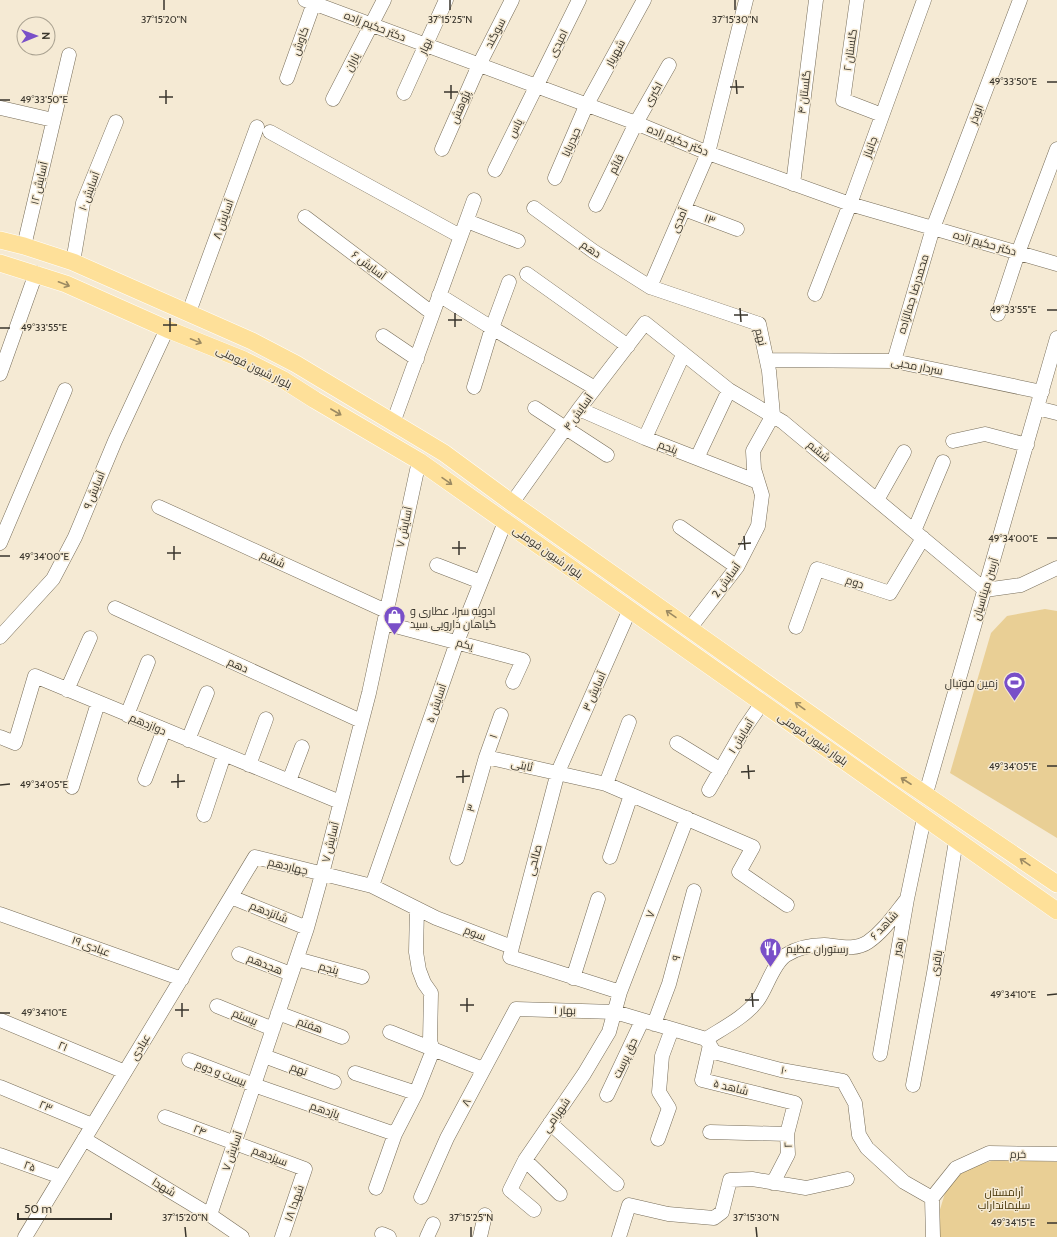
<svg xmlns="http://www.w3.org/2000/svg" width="1057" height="1237" viewBox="0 0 1057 1237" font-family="Cabin,Cairo,sans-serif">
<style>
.green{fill:#e9cf95}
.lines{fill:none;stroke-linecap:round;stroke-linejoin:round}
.minor-casing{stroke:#776d59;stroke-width:15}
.major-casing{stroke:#fff;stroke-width:18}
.minor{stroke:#fff;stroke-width:14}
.major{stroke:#fee099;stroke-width:17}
.oneway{stroke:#9c8a62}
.ticks{fill:none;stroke:#39352c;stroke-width:1.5}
.labels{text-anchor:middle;stroke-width:3;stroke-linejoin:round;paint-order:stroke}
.street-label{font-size:11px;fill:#39352c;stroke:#f5ead4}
.poi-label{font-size:11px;fill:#39352c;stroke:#f5ead4;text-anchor:start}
.park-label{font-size:11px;fill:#453305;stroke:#f5ead4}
.ticks-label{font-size:10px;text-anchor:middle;fill:#39352c;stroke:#f5ead4;stroke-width:3;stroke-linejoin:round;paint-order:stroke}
</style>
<rect width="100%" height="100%" fill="#f5ead4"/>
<path class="green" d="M1045,609L1057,611V838L950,773L991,633L1007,616Z
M998,1159L1057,1162V1237H938V1216L949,1180L975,1166Z"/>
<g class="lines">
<defs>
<path id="minor" d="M305,0L636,123L708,153L850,204L1057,264
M857,0L843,100L882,115
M287,78L315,0
M404,93L446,0
M333,99L384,0
M1,108L53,120
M270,132L460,236
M442,149L479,65L512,0
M495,170L579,0
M555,178L586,106L644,0
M793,184L816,0
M596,205L636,123L669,65
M534,208L593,251L650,287L759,324L769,371L773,415L753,451L754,469L762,495L758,526L737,567L690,628
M684,209L737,229
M305,217L432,313
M467,221L518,241
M24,246L69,55
M73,262L83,203L116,122
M527,274L628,346
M650,287L708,153L746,0
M815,294L850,204L924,0
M439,295L492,328L595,388
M189,312L257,127
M998,314L1018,253L1057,149
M383,336L417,359
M767,360L894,361L1042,392
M894,361L933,228L1020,0
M0,374L36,273
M474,387L492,328L509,282
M535,408L607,455
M1037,408L1057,413
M579,409L645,438L758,482
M393,423L474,200
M645,438L683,355
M953,441L985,434L1027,445
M697,458L729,390
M877,500L904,452
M512,503L579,409L645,323L729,390L783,422L985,590L1021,585L1057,568
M159,507L386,611
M680,527L737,567
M914,531L943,462
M0,543L65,390
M437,565L481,582
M115,608L361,721
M384,623L523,660L513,682
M796,627L817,569L890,593L923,538
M0,637L53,579L75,537L115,441L167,329
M67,690L90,638
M127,715L148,662
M0,737L15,743L35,676L340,802
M188,740L207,693
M677,743L721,770
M486,757L606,784L753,847L739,872L787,905
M249,765L266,719
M145,779L164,730
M289,781L302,747
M606,784L629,722
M72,787L98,703
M709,790L744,729L762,703
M926,793L1057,338
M204,815L224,755
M610,857L631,795
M457,858L486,757L501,715
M372,886L457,642L505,522
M231,897L307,928
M0,914L182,979
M512,947L558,772L630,609
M239,954L291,974
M297,959L362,977
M573,978L598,899
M217,1006L273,1029
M278,1013L342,1037
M0,1020L125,1072
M654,1024L669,984L694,891
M390,1032L483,1069
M706,1039C723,1028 745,1017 757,1001C766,990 773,963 786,955C797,948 811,945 824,945C838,946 855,951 868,942C884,931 895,914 907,899
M710,1045L702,1080L795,1103L787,1134L788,1154L773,1183
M880,1054L907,899L924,818
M264,1056L334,1082
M189,1060L254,1085L395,1134
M355,1073L416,1093
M913,1085L934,973L956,841
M0,1087L92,1125
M607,1095L642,1021
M165,1117L305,1169L282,1237
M550,1123L617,1184
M710,1132L787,1134
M84,1139L210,1215L242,1237
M658,1139L669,1108L659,1092L662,1056L672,1029
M0,1155L61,1177
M525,1160L560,1194
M376,1188L395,1134L416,1093L433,1050L430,1041L431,993L424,983L419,970L416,952L417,909
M421,1197L447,1138L516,1009L615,1012L706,1039L714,1052L781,1070L843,1081L855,1103L859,1135L867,1148L904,1182L932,1198L956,1168L989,1153L1057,1154
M932,1198L933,1237
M534,1210L510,1190L525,1160L584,1074L609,1032L620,992L687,818
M210,1215L307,928L322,874L369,693L419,461
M382,1234L389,1237
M25,1237L255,857L372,886L436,918L512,947L510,957L620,992
M427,1237L433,1224
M480,1237L485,1215
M619,1237L629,1205L668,1214L714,1218L722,1212L730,1180L752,1179L806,1188L847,1179"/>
<path id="major" d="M0,240L24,246L73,262L252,341L296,364L444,453L512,503L898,776L1057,884
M0,263L66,284L167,329L244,360L282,379L315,400L419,461L1057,911"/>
</defs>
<use href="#minor" class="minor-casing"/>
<use href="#major" class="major-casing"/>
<use href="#minor" class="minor"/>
<use href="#major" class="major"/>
</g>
<defs><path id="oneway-shaft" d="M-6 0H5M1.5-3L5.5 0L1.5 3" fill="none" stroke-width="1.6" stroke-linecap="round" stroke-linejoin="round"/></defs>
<g class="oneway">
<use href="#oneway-shaft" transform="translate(64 284) rotate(21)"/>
<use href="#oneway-shaft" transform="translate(196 341) rotate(22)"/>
<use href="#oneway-shaft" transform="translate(336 412) rotate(30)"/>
<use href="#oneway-shaft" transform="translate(447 481) rotate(35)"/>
<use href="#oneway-shaft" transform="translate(671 614) rotate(-145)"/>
<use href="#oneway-shaft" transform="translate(800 706) rotate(-144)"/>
<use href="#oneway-shaft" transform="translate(906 781) rotate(-147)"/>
<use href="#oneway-shaft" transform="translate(1025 862) rotate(-146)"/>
</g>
<path class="ticks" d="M164,0V10M450,0V10M735,0V10M736,80L737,94M1047,82H1057M451,85V99M730,87H744M166,90V104M444,92H458M159,97H173M0,100H10M740,308L741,322M1047,310H1057M455,313V327M734,315H748M170,318V332M448,320H462M163,325H177M0,328H10M744,536L745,550M1047,538H1057M459,541V555M738,544L751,543M174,546V560M452,548H466M167,553H181M0,556H10M748,765L749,779M1047,766H1057M463,770V783M741,772L755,771M178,774V788M456,777L470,776M171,782L185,781M0,785L10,784M752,993L753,1007M1047,995L1057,994M467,998V1012M745,1000H759M182,1003V1017M460,1005H474M175,1010H189M0,1013H10M1047,1223H1057M185,1227L186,1237M471,1227V1237M756,1227L757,1237"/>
<defs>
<symbol id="shop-pin" viewBox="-11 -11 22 30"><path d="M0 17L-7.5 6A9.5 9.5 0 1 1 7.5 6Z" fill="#794fc8" stroke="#f5ead4"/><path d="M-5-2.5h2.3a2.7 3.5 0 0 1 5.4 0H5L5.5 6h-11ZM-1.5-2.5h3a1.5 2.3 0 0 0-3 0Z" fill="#fff"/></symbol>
<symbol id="stadium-pin" viewBox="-11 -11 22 30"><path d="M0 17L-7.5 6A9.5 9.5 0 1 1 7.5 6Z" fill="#794fc8" stroke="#f5ead4"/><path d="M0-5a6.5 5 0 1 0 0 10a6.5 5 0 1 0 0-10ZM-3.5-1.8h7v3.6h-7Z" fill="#fff"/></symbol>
<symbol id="restaurant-pin" viewBox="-11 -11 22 30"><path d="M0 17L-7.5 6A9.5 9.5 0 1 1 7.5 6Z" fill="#794fc8" stroke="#f5ead4"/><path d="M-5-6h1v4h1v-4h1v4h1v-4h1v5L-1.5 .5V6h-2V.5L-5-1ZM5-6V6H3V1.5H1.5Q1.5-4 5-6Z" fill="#fff"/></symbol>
</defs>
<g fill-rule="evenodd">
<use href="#shop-pin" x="382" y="604" width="25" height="34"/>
<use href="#stadium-pin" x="1002" y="670" width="25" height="34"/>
<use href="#restaurant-pin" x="758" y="936" width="25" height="34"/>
</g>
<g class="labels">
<g class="street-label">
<text transform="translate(375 26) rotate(21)" y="4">دکتر حکیم زاده</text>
<text transform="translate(495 33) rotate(-63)" y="4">سوگند</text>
<text transform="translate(300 41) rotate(-70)" y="4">کاوش</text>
<text transform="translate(558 43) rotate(-63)" y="4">امیدی</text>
<text transform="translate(425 46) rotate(-65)" y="4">بهار</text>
<text transform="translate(850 50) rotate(-82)" y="4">گلستان ۲</text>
<text transform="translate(615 53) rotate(-61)" y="4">شهریار</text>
<text transform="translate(352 62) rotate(-63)" y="4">یاران</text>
<text transform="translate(804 92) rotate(-83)" y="4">گلستان ۴</text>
<text transform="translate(653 94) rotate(-60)" y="4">اکبری</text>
<text transform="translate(460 107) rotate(-67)" y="4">پژوهش</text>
<text transform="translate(976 114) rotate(-69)" y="4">ابوذر</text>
<text transform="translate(515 128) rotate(-64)" y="4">یاس</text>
<text transform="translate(678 140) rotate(22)" y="4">دکتر حکیم زاده</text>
<text transform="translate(571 142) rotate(-66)" y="4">حیدربابا</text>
<text transform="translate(870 147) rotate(-70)" y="4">جانباز</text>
<text transform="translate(616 164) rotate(-64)" y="4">قائم</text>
<text transform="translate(39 183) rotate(-77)" y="4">آسایش ۱۲</text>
<text transform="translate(89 191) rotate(-70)" y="4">آسایش ‍۱۰</text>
<text transform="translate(223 219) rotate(-70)" y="4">آسایش ۸</text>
<text transform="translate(710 219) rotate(20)" y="4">۱۳</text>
<text transform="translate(679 220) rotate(-67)" y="4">آمدی</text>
<text transform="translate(985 243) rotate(16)" y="4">دکتر حکیم زاده</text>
<text transform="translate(591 249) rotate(34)" y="4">دهم</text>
<text transform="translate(369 265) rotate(37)" y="4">آسایش ۶</text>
<text transform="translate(913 294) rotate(-73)" y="4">محمدرضا جمالزاده</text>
<text transform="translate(761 337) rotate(76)" y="4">نهم</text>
<text transform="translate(917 366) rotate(11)" y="4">سردار محبی</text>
<text transform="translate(254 367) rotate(26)" y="4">بلوار شیون فومنی</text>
<text transform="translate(578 412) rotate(-54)" y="4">آسایش ۴</text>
<text transform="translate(668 447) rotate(21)" y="4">پنجم</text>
<text transform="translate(819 451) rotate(40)" y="4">ششم</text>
<text transform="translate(94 490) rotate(-68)" y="4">آسایش ۹</text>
<text transform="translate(404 527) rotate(-78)" y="4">آسایش ۷</text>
<text transform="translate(548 552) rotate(35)" y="4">بلوار شیون فومنی</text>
<text transform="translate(273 559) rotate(25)" y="4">ششم</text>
<text transform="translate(726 580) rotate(-54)" y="4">آسایش 2</text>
<text transform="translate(855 582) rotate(18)" y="4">دوم</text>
<text transform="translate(985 589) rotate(-73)" y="4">آرسن میناسیان</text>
<text transform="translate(465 644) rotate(15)" y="4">یکم</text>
<text transform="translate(238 665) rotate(24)" y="4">دهم</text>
<text transform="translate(594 691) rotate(-66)" y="4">آسایش ۳</text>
<text transform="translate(436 703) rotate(-71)" y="4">آسایش ۵</text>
<text transform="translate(148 724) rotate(23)" y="4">دوازدهم</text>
<text transform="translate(493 736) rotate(-71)" y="4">۱</text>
<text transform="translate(741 736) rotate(-58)" y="4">آسایش ۱</text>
<text transform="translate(813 739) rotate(35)" y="4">بلوار شیون فومنی</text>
<text transform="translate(522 765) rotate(12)" y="4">ثابتی</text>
<text transform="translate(471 808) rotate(-74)" y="4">۳</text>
<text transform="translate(330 842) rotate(-76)" y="4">آسایش ۷</text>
<text transform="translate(534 860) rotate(-75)" y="4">صالحی</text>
<text transform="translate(288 866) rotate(14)" y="4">چهاردهم</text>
<text transform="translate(269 912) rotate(22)" y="4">شانزدهم</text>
<text transform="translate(650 914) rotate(-69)" y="4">۷</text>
<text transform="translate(884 925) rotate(-47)" y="4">شاهد ۶</text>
<text transform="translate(475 933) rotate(21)" y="4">سوم</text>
<text transform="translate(91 946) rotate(20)" y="4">عبادی ۱۹</text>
<text transform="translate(898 947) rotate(-80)" y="4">رهبر</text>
<text transform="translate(676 958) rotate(-75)" y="4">۹</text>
<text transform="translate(936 963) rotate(-80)" y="4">باقری</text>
<text transform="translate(265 964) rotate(22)" y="4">هجدهم</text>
<text transform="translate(329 968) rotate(15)" y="4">پنجم</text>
<text transform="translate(565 1010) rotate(1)" y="4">بهار ۱</text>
<text transform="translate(245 1017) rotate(22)" y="4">بیستم</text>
<text transform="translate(310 1025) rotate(20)" y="4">هفتم</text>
<text transform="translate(63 1046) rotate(22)" y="4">۲۱</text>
<text transform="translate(140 1047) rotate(-59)" y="4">عبادی</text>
<text transform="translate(625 1058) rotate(-65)" y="4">حق پرست</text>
<text transform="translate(299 1069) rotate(20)" y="4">نهم</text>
<text transform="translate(784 1070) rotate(10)" y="4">۱۰</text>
<text transform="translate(221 1073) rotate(21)" y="4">بیست و دوم</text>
<text transform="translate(731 1087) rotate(14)" y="4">شاهد ۵</text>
<text transform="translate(466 1102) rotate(-63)" y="4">۸</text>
<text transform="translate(46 1106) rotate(22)" y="4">۲۳</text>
<text transform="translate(325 1110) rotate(19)" y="4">یازدهم</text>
<text transform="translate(556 1115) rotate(-55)" y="4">شهرامی</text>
<text transform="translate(200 1130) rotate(21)" y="4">۲۴</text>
<text transform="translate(788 1145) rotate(-92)" y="4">۲</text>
<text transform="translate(232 1151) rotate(-71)" y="4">آسایش ۷</text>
<text transform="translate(1018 1154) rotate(1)" y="4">خرم</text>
<text transform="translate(270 1156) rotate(21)" y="4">سیزدهم</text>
<text transform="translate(30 1166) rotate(20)" y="4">۲۵</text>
<text transform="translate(164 1187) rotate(31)" y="4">شهدا</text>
<text transform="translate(294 1203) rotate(-71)" y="4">شهدا ۱۸</text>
</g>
<g class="poi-label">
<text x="410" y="615">ادویه سرا، عطاری و<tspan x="410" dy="13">گیاهان دارویی سید</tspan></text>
<text x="998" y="687" text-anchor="end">زمین فوتبال</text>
<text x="786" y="953">رستوران عظیم</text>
</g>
<g class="park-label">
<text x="1004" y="1196">آرامستان<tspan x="1004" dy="13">سلیمانداراب</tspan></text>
</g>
</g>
<g class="ticks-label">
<text x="164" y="23">37°15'20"N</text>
<text x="450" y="23">37°15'25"N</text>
<text x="735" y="23">37°15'30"N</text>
<text x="1013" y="85">49°33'50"E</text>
<text x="44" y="103">49°33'50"E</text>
<text x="1013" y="313">49°33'55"E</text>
<text x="44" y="331">49°33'55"E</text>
<text x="1013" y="542">49°34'00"E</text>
<text x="44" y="560">49°34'00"E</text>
<text x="1013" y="770">49°34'05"E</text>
<text x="44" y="788">49°34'05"E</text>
<text x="1013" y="998">49°34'10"E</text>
<text x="44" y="1016">49°34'10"E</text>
<text x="185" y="1221">37°15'20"N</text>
<text x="471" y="1221">37°15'25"N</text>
<text x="756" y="1221">37°15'30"N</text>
<text x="1013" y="1226">49°34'15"E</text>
</g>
<g transform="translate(36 36) rotate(89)"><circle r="19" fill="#f5ead4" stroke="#aaa291"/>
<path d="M0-3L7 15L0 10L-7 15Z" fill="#794fc8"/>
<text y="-6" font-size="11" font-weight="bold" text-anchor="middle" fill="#39352c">N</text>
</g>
<path d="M18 1213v6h93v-6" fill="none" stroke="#39352c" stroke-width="2"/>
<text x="24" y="1213" font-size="12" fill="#39352c" stroke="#f5ead4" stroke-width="3" paint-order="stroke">50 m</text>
</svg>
